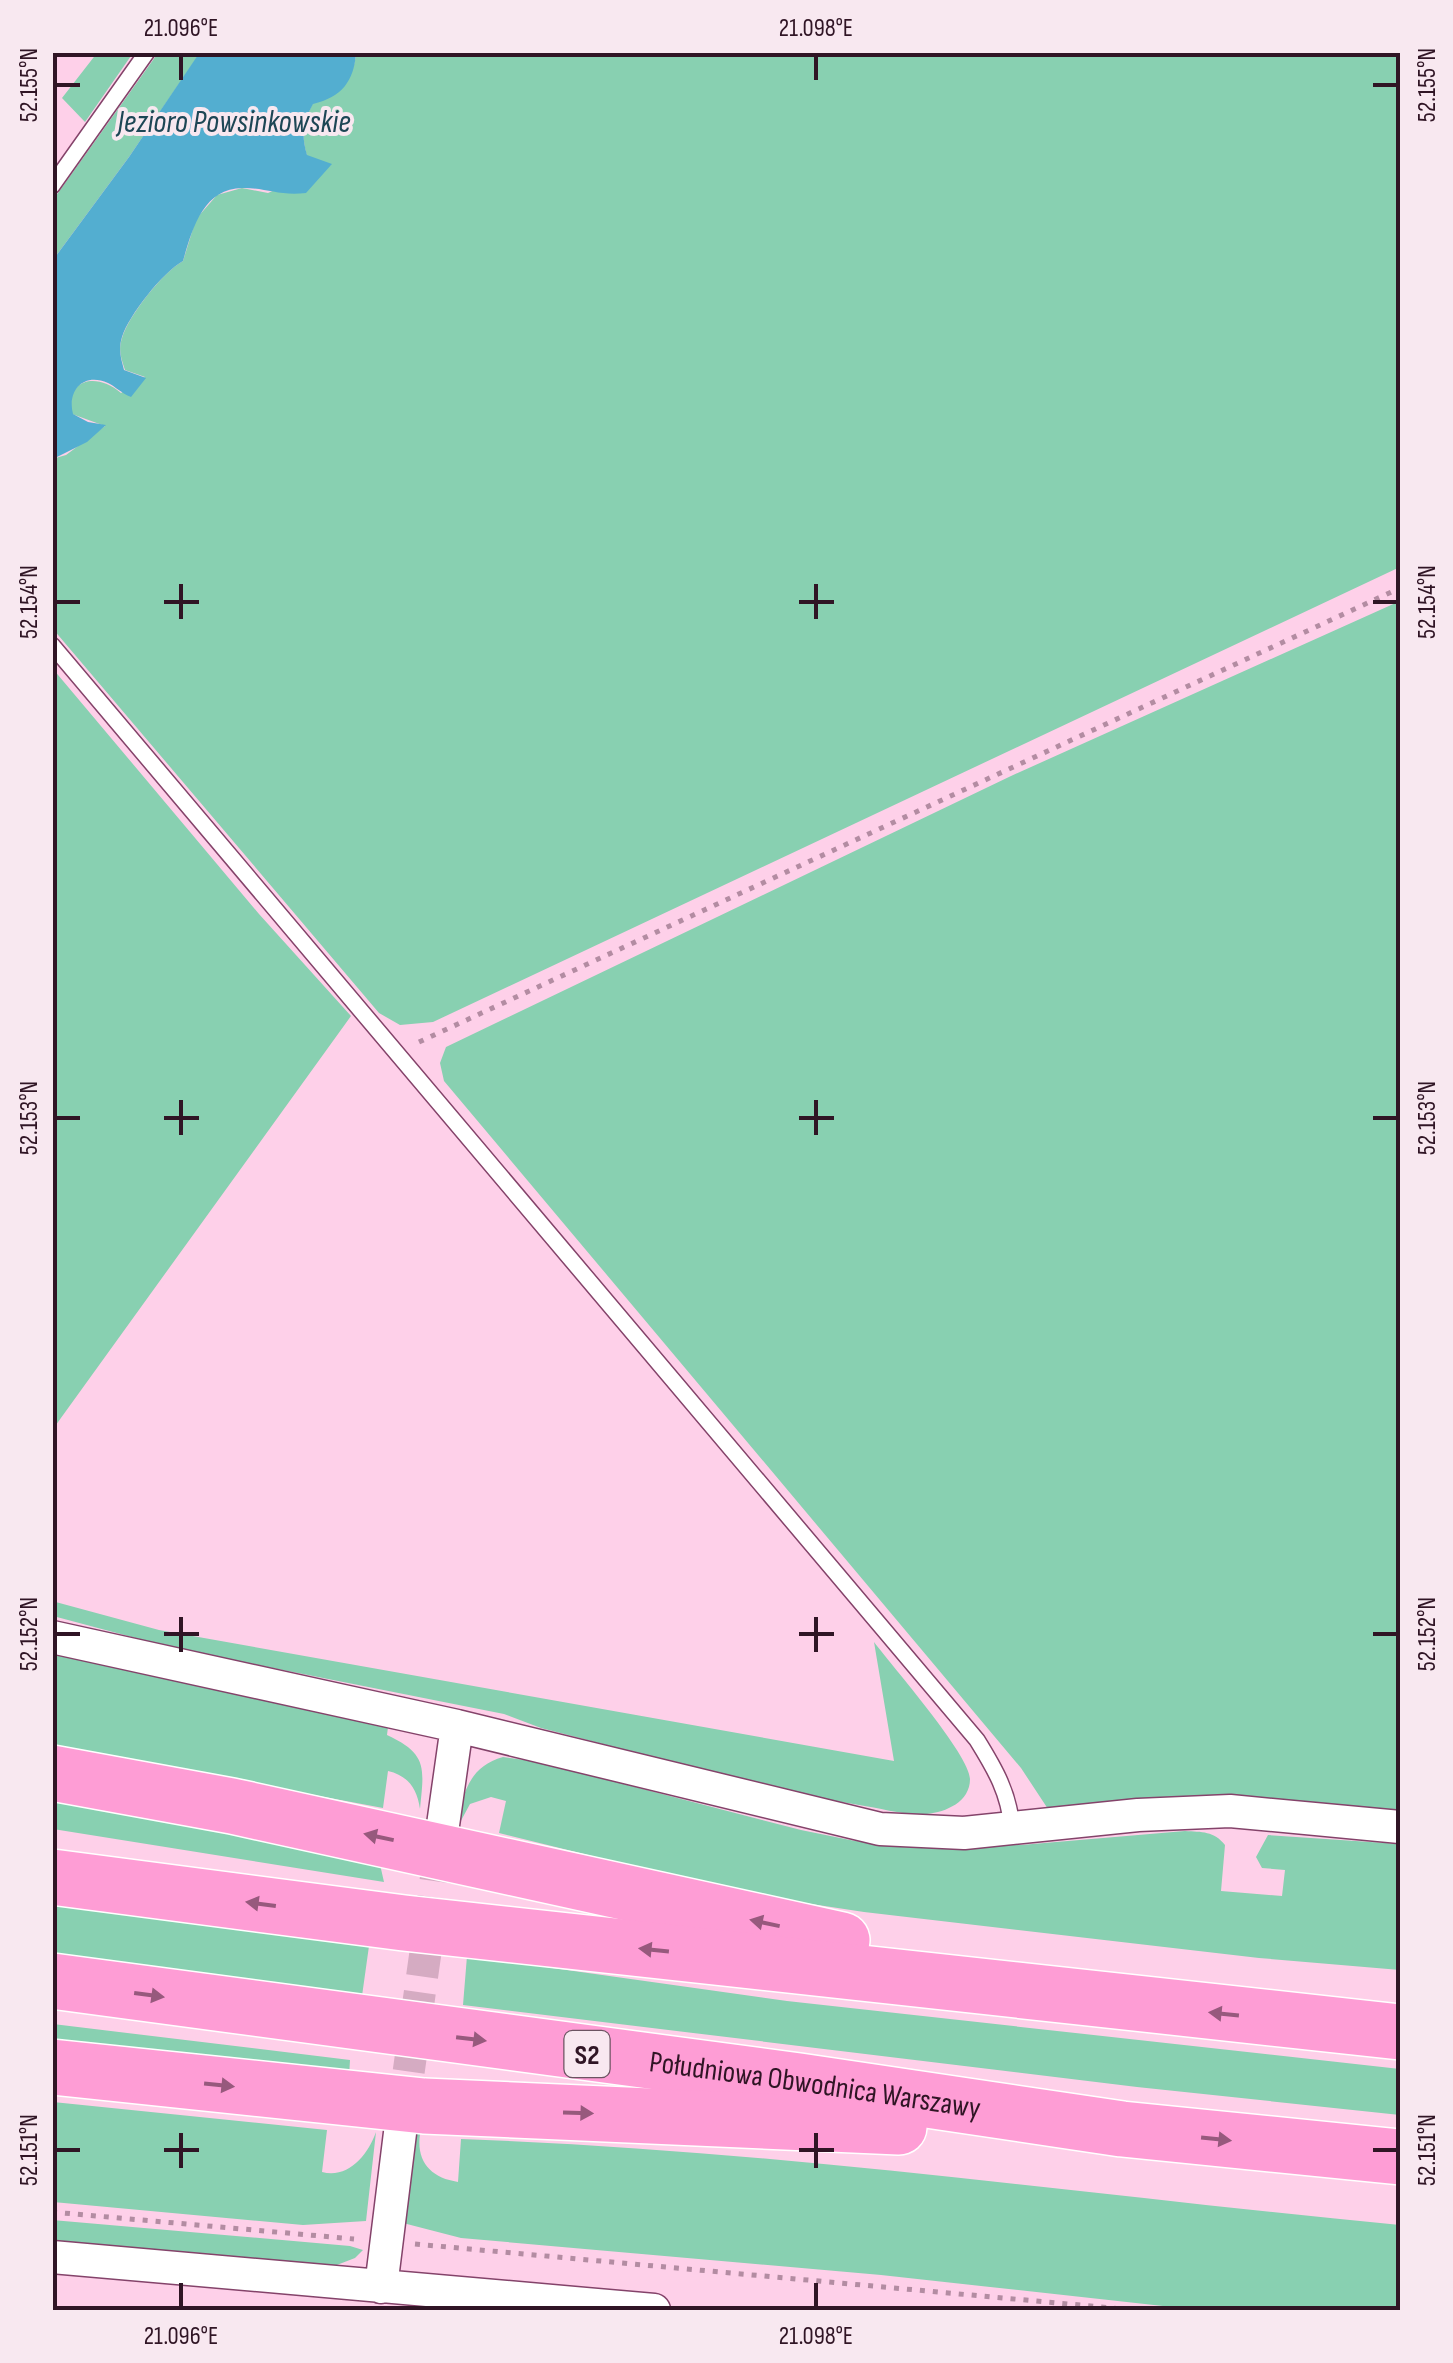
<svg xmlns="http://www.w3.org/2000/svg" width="1453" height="2363" viewBox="0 0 1453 2363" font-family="'Sofia Sans Condensed',sans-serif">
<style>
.green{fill:#88d0b1}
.water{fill:#53aed0}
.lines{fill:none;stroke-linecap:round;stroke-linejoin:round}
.street-tunnel{stroke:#d5abc2;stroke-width:32;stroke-dasharray:32 16;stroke-linecap:butt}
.lane-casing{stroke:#84436a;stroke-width:18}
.street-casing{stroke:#84436a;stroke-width:35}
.highway-casing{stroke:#fff;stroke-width:58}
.path{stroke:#b38ca2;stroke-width:5;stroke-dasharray:5 8;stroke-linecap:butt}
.lane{stroke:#fff;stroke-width:15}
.street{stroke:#fff;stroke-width:32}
.highway{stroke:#fe9dd5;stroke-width:55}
.oneway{fill:#97597d}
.ticks{fill:none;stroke:#301525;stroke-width:4}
.labels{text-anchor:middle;stroke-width:8;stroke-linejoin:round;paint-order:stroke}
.shield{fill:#f8e8f0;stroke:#6c5462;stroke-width:2.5}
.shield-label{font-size:28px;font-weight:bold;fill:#301525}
.street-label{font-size:30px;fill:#301525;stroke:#f8e8f0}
.water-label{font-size:32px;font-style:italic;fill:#1d4655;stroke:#f8e8f0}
.neatline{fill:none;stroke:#301525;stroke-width:4}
.ticks-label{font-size:25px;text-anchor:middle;fill:#301525}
</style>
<rect width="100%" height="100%" fill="#fed0e9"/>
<path class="green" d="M97,53H133L85,122L62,98Z
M158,53H200L129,157L53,260V200Z
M356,53H1400V567L433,1022L400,1025L379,1013L53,629L52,459L66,455L105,426L72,414C65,377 98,373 121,393L145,377L125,370C121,358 118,350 122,338C129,315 163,272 183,261L196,219L217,195L242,188L268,193L331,165L307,156C301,135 303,122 313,103C337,98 355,76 356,53Z
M1400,601V1815L1048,1809L1021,1768L444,1081L440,1063L446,1047L1011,776Z
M53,669L259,914L351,1016L53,1429Z
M52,1601L159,1630L894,1761L874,1642C892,1666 970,1755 970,1779C970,1802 946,1812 927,1814C906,1816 880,1808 859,1805C752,1788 646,1754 541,1728L504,1714L173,1648L53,1616Z
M52,1651L388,1727L387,1735C428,1754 424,1768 420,1809C417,1789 409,1776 388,1771L383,1808L53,1746Z
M503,1757L539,1762L801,1830L855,1841L914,1846L1021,1845L1185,1831C1202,1832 1214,1831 1225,1845L1221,1891L1282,1896L1285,1870L1262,1868L1256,1857L1268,1835L1400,1844V1970L1259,1958L864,1912L746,1894L499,1833L506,1801L491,1797L470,1804L457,1828C462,1795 468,1767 503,1757Z
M52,1799L379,1860L384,1882L53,1829Z
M53,1903L369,1946L362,1996L53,1955Z
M467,1956L787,2001L1400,2069V2115L1137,2087L463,2005Z
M53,2024L350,2060L349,2077L53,2048Z
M53,2102L327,2130L322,2172C348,2179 368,2155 376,2132L366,2221L303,2225L53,2202Z
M414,2134H420C416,2162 431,2178 458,2182L461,2139C776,2150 1088,2195 1400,2225V2310H1199L881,2275L461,2238L403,2223Z
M52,2220L350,2246L363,2250L355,2258L329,2268L53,2244Z"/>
<path class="water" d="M200,52L356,53C354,81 342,97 313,104C303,122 301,135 307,155L332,164L306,193C279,196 267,188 244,188C203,187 192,230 183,261C163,272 129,315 122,337C118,350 121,358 124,370L146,378L131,397C121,393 116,387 108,383C83,372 67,391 73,414L88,422L106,425L87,442L53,459V260L129,157Z"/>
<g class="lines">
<path class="street-tunnel" d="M402,2119L442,1835"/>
<defs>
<path id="lane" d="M52,186L147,52
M52,645L977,1740C995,1769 1009,1793 1012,1828"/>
<path id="street" d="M52,1637L457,1726L880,1829L964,1833L1138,1815L1230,1811L1400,1827
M443,1825L457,1726
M52,2257L654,2310
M381,2287L400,2133"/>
<g id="highway">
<path d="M52,1773L232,1806L842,1940"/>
<path d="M52,1877L404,1923L1400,2032"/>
<path id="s1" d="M52,1981L799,2081L1122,2129L1400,2157"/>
<path d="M52,2067L424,2106L899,2127"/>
</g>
</defs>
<use href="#lane" class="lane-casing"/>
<use href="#street" class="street-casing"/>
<use href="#highway" class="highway-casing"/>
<path class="path" d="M419,1042L1400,588
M52,2212L354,2239
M415,2244L1134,2310"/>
<use href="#lane" class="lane"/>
<use href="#street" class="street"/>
<use href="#highway" class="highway"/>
</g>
<defs><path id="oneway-solid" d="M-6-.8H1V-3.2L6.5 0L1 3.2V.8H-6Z" transform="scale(2.5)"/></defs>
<g class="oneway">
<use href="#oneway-solid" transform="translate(379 1837) rotate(-168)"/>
<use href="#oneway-solid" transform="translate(261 1904) rotate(-172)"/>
<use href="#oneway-solid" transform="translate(765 1923) rotate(-168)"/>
<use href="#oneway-solid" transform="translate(654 1950) rotate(-174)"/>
<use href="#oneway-solid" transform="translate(149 1995) rotate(8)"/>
<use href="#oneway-solid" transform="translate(1224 2014) rotate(-174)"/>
<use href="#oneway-solid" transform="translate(471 2039) rotate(7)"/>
<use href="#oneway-solid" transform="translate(219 2085) rotate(6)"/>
<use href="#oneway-solid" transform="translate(578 2113) rotate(2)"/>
<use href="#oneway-solid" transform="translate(1216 2139) rotate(6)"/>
</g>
<path class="ticks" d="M181,55V80M816,55V80M55,85H80M1373,85H1398M181,584V619M816,584V619M55,602H80M164,602H199M799,602H834M1373,602H1398M181,1100V1135M816,1100V1135M55,1118H80M164,1118H199M799,1118H834M1373,1118H1398M181,1617V1652M816,1617V1652M55,1634H80M164,1634H199M799,1634H834M1373,1634H1398M181,2133V2168M816,2133V2168M55,2150H80M164,2150H199M799,2150H834M1373,2150H1398M181,2283V2308M816,2283V2308"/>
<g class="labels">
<rect class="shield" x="564.5" y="2031" width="45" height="46" rx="8"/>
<g class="shield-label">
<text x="587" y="2064">S2</text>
</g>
<g class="street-label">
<text dy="10" stroke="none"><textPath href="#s1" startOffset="770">Południowa Obwodnica Warszawy</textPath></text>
</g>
<g class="water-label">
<text x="234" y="132">Jezioro Powsinkowskie</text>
</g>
</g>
<rect width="1453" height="2363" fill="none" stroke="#f8e8f0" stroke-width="110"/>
<rect x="55" y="55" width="1343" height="2253" class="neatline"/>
<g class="ticks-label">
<text x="181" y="36">21.096°E</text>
<text x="816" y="36">21.098°E</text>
<text transform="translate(28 85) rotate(-90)" y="9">52.155°N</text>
<text transform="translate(1426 85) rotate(-90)" y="9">52.155°N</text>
<text transform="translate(28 602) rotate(-90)" y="9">52.154°N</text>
<text transform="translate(1426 602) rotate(-90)" y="9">52.154°N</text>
<text transform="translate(28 1118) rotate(-90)" y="9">52.153°N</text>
<text transform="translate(1426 1118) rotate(-90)" y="9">52.153°N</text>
<text transform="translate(28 1634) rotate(-90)" y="9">52.152°N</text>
<text transform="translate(1426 1634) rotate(-90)" y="9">52.152°N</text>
<text transform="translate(28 2150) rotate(-90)" y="9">52.151°N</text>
<text transform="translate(1426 2150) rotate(-90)" y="9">52.151°N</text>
<text x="181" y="2344">21.096°E</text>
<text x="816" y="2344">21.098°E</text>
</g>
</svg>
